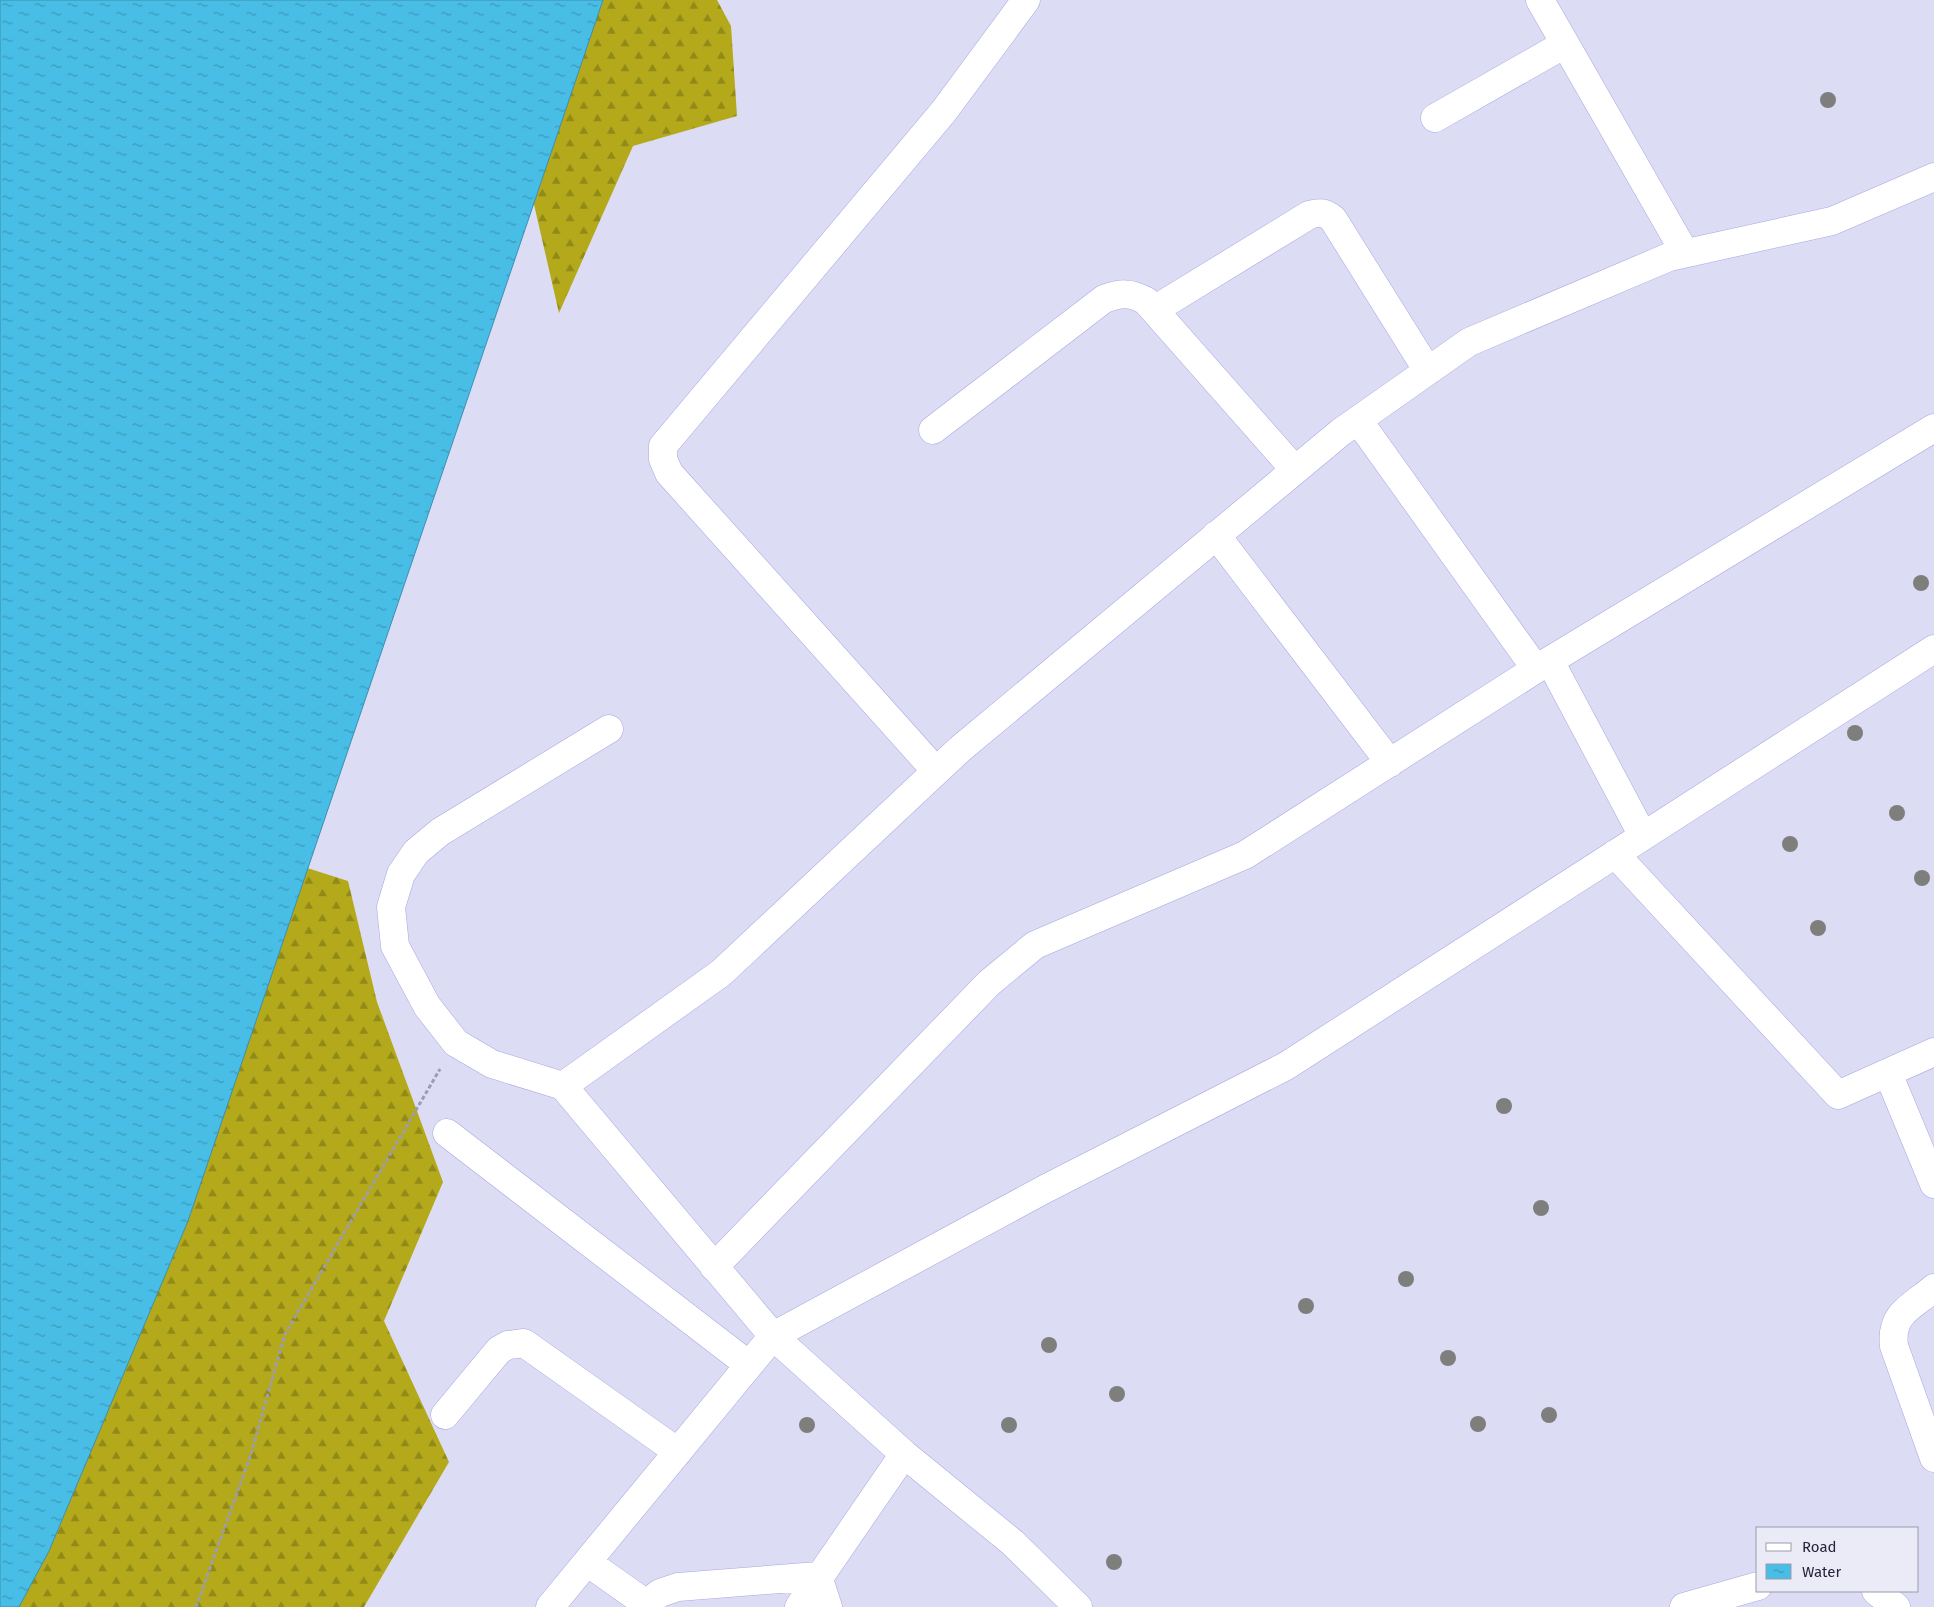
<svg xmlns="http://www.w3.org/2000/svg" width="1934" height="1607" viewBox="0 0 1934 1607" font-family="'Fira Sans',sans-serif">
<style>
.forest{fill:url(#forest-firs)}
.water{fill:url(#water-ripples);stroke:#3d8fb2}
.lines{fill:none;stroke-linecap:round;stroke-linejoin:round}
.minor-casing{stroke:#a8a7e2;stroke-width:29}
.path{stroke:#9c9cb4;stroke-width:3;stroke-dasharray:4 2.5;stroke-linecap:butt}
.minor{stroke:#fff;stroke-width:28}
.tree{fill:#7e7e7d}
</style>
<defs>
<pattern id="forest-firs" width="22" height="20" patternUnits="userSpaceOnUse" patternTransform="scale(1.25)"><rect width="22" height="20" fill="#b3a91a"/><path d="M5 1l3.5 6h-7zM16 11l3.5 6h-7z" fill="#918918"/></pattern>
<pattern id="water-ripples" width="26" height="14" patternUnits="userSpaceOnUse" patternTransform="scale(1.25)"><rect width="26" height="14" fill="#48bde5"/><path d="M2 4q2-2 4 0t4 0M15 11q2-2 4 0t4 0" fill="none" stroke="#3c99bb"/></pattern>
</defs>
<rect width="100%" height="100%" fill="#dcdcf5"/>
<path class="forest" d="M582,0H717L731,26L737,116L633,146L559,313L524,161Z
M282,860L348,881L377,1002L443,1182L384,1321L449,1462L364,1607H0Z"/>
<path class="water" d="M0,0H603L188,1221L49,1551L19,1607H0Z"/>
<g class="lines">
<defs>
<path id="minor" d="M1540,0L1685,253
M1435,118L1565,44
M1154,310L1309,215C1320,212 1325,212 1333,219L1428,371
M1358,420L1536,669
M933,430L1104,299C1121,293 1130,292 1146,301L1295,470
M1216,535L1390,763
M1550,661L1643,836
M609,729L440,832L416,852L401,874L391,907L395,946L427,1006L456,1043L492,1064L563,1086L773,1336L904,1454L1013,1543L1078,1607
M936,771L669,473L663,459V446L944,111L1026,0
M1615,854L1838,1095L1934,1052
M1888,1073L1934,1184
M563,1086L721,973L960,749L1341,432L1469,342L1669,257L1832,221L1934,177
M447,1133L749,1365
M714,1267L989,983L1035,945L1245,855L1536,669L1934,428
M1934,1288C1912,1307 1890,1313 1894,1346L1934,1458
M445,1415L499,1350L508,1345L524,1343L678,1452
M587,1562L645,1603
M1876,1591L1896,1607
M550,1607L773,1336L1045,1189L1286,1066L1934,649
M642,1607L660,1593L678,1587L818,1576L828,1607
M799,1607L904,1454
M1684,1607L1758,1586"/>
</defs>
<use href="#minor" class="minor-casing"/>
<path class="path" d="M196,1607L250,1457L285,1334L440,1069"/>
<use href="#minor" class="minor"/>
</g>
<g class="tree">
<circle cx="1828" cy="100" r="8"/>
<circle cx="1921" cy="583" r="8"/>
<circle cx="1855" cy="733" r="8"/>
<circle cx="1897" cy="813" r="8"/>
<circle cx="1790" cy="844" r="8"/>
<circle cx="1922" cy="878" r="8"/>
<circle cx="1818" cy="928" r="8"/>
<circle cx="1504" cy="1106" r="8"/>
<circle cx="1541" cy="1208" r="8"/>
<circle cx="1406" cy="1279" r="8"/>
<circle cx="1306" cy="1306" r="8"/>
<circle cx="1049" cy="1345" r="8"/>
<circle cx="1448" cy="1358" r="8"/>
<circle cx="1117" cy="1394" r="8"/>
<circle cx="1549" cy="1415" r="8"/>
<circle cx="1478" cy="1424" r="8"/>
<circle cx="807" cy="1425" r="8"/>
<circle cx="1009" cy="1425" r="8"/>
<circle cx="1114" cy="1562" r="8"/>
</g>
<rect x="1756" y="1527" width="162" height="65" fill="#ebebf8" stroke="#9b9bac"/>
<rect x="1766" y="1543" width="25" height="8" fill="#ffffff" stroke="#9b9bac"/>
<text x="1802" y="1552" font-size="15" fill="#24233a">Road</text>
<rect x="1766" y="1564" width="25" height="15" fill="url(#water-ripples)" stroke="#9b9bac"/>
<text x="1802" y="1577" font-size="15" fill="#24233a">Water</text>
</svg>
